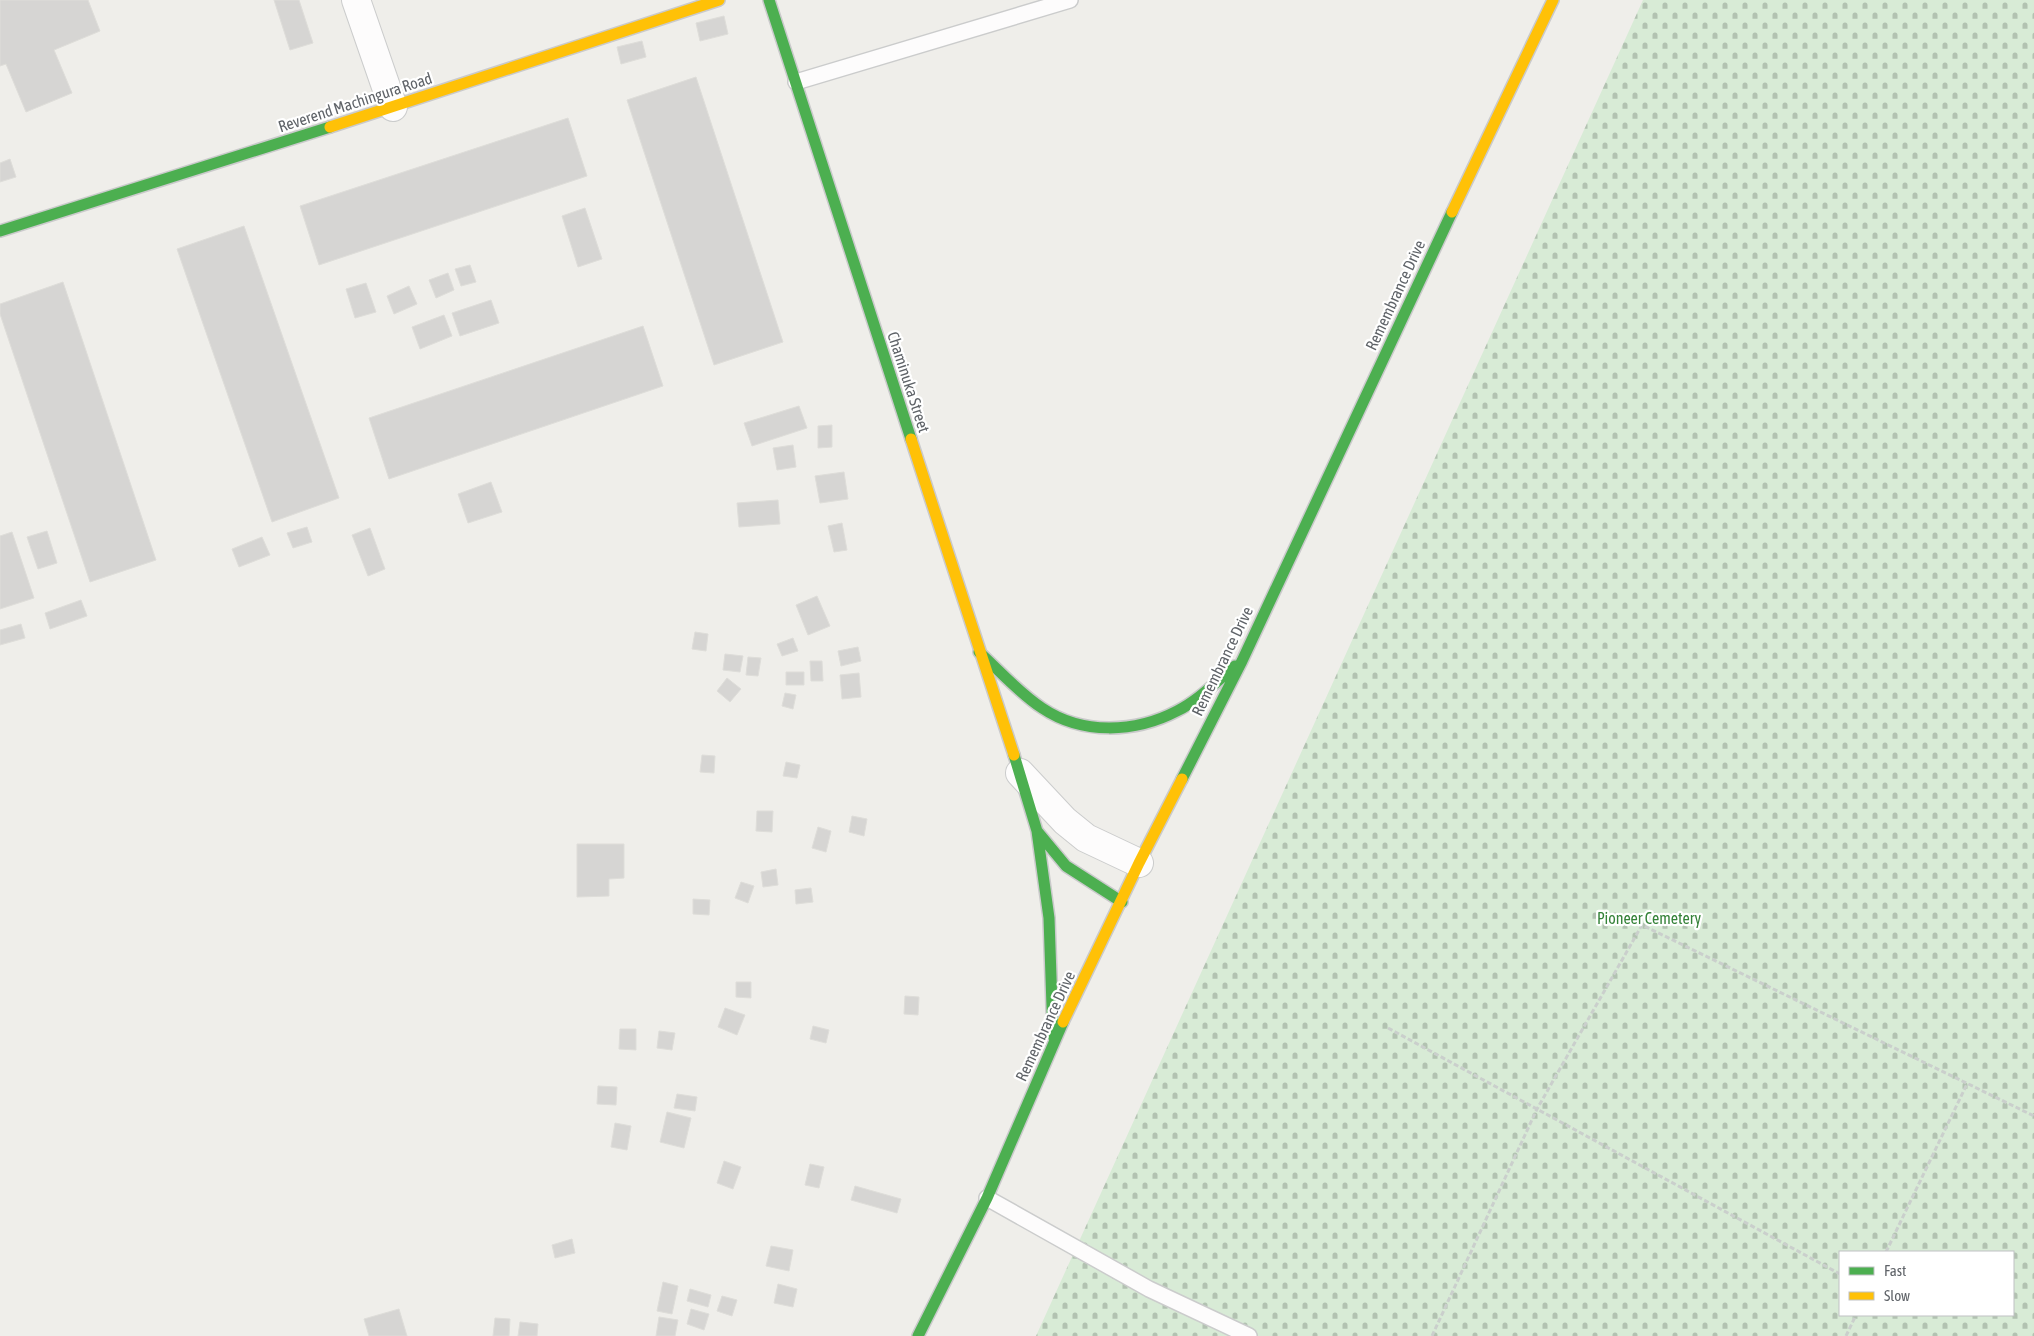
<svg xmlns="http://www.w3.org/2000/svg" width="2034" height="1336" viewBox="0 0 2034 1336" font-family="'Asap Condensed',sans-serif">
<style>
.cemetery{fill:url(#cemetery-stones);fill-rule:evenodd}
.building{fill:#d6d5d3;stroke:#deddd9}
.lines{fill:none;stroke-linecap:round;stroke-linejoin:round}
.lane-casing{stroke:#cbcccc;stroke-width:18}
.street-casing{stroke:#cbcccc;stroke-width:30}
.fast-casing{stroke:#cacacb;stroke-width:14}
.slow-casing{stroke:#cacacb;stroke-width:14}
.path{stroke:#cacfcc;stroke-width:3;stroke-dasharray:5 2.5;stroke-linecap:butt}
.lane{stroke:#fdfcfc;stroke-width:15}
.street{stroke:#fdfcfc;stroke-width:28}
.fast{stroke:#4caf50;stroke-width:11}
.slow{stroke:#ffc107;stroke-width:11}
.labels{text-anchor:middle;stroke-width:4.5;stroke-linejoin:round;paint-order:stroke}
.street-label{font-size:16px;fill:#5f6368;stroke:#fff}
.park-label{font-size:16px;fill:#348238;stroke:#fff}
</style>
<defs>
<pattern id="cemetery-stones" width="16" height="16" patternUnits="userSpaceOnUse" patternTransform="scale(1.25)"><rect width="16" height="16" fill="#d8ebd6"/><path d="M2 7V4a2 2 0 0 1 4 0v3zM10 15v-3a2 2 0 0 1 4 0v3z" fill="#b2c2b1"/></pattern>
</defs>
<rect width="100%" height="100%" fill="#efeeea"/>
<path class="cemetery" d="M1643,0H2034V1336H1036ZM1840,1252H2013V1315H1840Z"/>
<path class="building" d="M0,0H88L100,31L54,50L72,93L26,112L6,64L0,66Z
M274,0H299L313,43L290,50Z
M724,16L728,34L700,41L696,23Z
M642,41L646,57L621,64L617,47Z
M696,77L783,342L714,365L627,100Z
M568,118L587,176L319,265L300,206Z
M10,159L16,177L0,182V163Z
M585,208L602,259L578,267L562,216Z
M244,226L339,498L272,522L177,249Z
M470,265L476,282L461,286L455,269Z
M448,273L454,290L436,298L429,280Z
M63,282L156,560L90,582L0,314V304Z
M366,283L376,312L355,318L346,289Z
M409,286L417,304L394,314L387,296Z
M491,300L499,323L460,336L452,313Z
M444,315L452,336L420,349L412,327Z
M643,326L663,386L389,479L369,418Z
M799,406L807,428L752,446L744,423Z
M832,425V447L818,448V426Z
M793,445L796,467L777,470L773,448Z
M844,472L848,499L820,503L815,476Z
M491,482L502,512L468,523L458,494Z
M778,500L780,524L739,527L737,503Z
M842,523L847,550L834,552L828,526Z
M307,527L312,542L293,548L287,533Z
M370,528L385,569L368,576L352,535Z
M47,531L57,563L38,569L27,537Z
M12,532L34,598L0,609V536Z
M262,537L270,555L239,567L232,549Z
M817,596L830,626L808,635L796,605Z
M81,600L87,616L50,629L45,613Z
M21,624L25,638L0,645V630Z
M695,632L708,634L706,651L692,649Z
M793,638L798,651L782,656L777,644Z
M858,647L861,661L841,666L838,651Z
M725,654L743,656L740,672L723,670Z
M748,657L761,658L758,676L746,675Z
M810,661H822L823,681H811Z
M786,672H804V685H786Z
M859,673L861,697L842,699L840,675Z
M727,678L741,689L730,702L717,691Z
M785,693L796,695L793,709L782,706Z
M702,755L715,756L714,773L700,772Z
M786,762L800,765L797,778L783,776Z
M757,811H773L772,832L756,831Z
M852,816L867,819L864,836L849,832Z
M818,827L831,831L826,852L812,848Z
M577,844H624V878L609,879V896L577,897Z
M776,869L778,885L763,887L761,872Z
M741,882L754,886L748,903L735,898Z
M811,888L813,902L796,904L795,890Z
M693,899L710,900L709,915L693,914Z
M736,982H751V998L736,997Z
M905,996L919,997L918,1015L904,1014Z
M725,1008L745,1015L737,1035L718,1027Z
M813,1026L829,1030L826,1043L810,1039Z
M620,1029H636V1050L619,1049Z
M659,1031L675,1033L672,1050L657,1048Z
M598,1086L617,1087L616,1105L597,1104Z
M677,1094L697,1097L695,1111L674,1108Z
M667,1112L691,1118L684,1148L660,1142Z
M615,1123L631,1126L627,1150L611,1147Z
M724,1161L741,1167L733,1189L717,1183Z
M810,1164L824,1167L819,1188L805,1185Z
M855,1186L901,1199L897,1213L851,1200Z
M572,1239L575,1253L555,1258L552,1245Z
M771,1246L793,1250L789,1271L766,1266Z
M663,1282L678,1286L672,1314L657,1311Z
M778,1284L797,1289L793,1307L774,1303Z
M690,1289L711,1295L708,1307L687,1301Z
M722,1296L737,1300L732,1316L717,1311Z
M399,1309L407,1336H369L364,1319Z
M691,1309L709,1314L704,1330L687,1324Z
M659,1317L678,1320L675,1336H656Z
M495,1318L510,1319L509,1336H493Z
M520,1322L538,1324L537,1336H518Z"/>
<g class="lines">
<defs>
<path id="lane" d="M796,82L1070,0
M987,1198L1149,1289L1249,1336"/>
<path id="street" d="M356,0L393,107
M1020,773L1065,821L1086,838L1139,863"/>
<path id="fast" d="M769,0L911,439
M0,231L330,127
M979,652C1000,671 1019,693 1042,708C1082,735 1135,733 1177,711C1199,700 1217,681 1235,666
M1014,755L1037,831L1066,866L1122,902
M1182,779L1242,661L1452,212
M1037,831L1049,918L1053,1036
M918,1336L987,1198L1063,1022"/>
<path id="slow" d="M330,127L719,0
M1452,212L1553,0
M911,439L1014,755
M1063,1022L1139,863L1182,779"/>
</defs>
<use href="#lane" class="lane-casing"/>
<use href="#street" class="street-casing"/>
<use href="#fast" class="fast-casing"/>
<use href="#slow" class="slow-casing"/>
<path class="path" d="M1388,1028L1840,1274
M1886,1252L1967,1084
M1432,1336L1537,1109L1642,925L2034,1116
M1846,1336L1856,1315"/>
<use href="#lane" class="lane"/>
<use href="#street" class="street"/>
<use href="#fast" class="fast"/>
<use href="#slow" class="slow"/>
</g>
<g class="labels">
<g class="street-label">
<text transform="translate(355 102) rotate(-18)" y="6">Reverend Machingura Road</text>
<text transform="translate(1395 295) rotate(-65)" y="6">Remembrance Drive</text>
<text transform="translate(909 382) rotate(72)" y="6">Chaminuka Street</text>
<text transform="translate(1222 661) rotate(-64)" y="6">Remembrance Drive</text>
<text transform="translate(1045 1026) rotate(-65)" y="6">Remembrance Drive</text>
</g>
<g class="park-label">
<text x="1649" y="924">Pioneer Cemetery</text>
</g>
</g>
<rect x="1839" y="1251" width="175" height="65" fill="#ffffff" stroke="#bfc1c3"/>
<rect x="1849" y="1267" width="25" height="8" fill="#4caf50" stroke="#bfc1c3"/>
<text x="1884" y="1276" font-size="15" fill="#5f6368">Fast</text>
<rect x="1849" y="1292" width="25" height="8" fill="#ffc107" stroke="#bfc1c3"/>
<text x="1884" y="1301" font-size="15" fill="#5f6368">Slow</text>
</svg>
